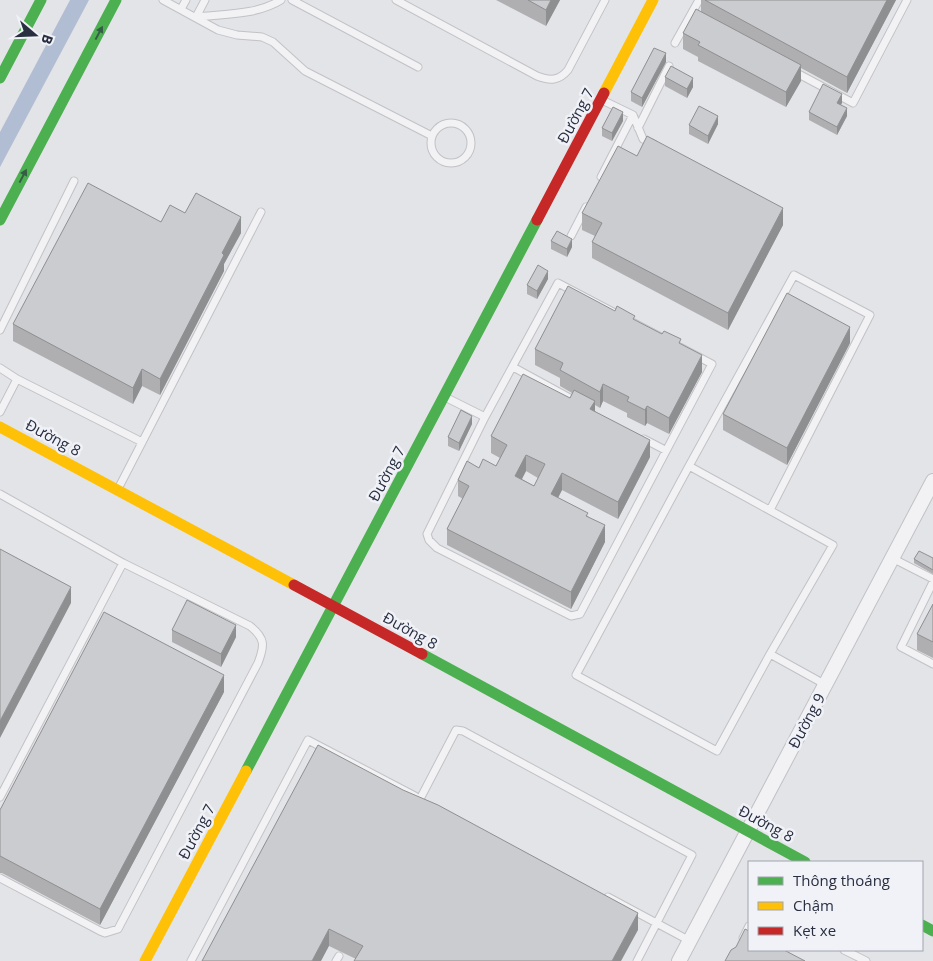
<svg xmlns="http://www.w3.org/2000/svg" width="933" height="961" viewBox="0 0 933 961" font-family="'Open Sans',sans-serif">
<style>
.water{fill:#b1bdd2}
.lines{fill:none;stroke-linecap:round;stroke-linejoin:round}
.lane-casing{stroke:#c1c2c5;stroke-width:9}
.street-casing{stroke:#c1c2c5;stroke-width:16}
.lane{stroke:#f2f2f5;stroke-width:7}
.street{stroke:#f2f2f5;stroke-width:14}
.fast{stroke:#4caf50;stroke-width:11}
.slow{stroke:#ffc107;stroke-width:11}
.jam{stroke:#c62828;stroke-width:11}
.wall{fill:#afafb2;fill-rule:evenodd}
.shaded-wall{fill:#8e8f91}
.building{fill:#cbcccf;stroke:#8e8f91;fill-rule:evenodd}
.oneway{fill:#355c46}
.labels{text-anchor:middle;stroke-width:5;stroke-linejoin:round;paint-order:stroke}
.street-label{font-size:15px;fill:#292f41;stroke:#f0f2f7}
</style>
<rect width="100%" height="100%" fill="#e3e4e7"/>
<path class="water" d="M70,0H89L0,167V132Z"/>
<g class="lines">
<defs>
<path id="lane" d="M163,0L218,30L237,35L262,37L273,42L305,71L432,136
M292,0L418,67
M396,0L537,76C550,81 559,81 568,70L605,0
M181,9L186,0
M196,17C224,14 257,15 281,0
M196,17L205,0
M675,43L699,0
M793,71L853,103L907,0
M602,100L633,115L643,139L654,144
M431 143a20 20 0 1 1 40 0a20 20 0 1 1-40 0Z
M638,128L669,66
M601,177L633,115
M571,236L586,207
M558,283L712,364L580,614L571,616L437,548L429,540L427,534L485,417Z
M0,330L74,181
M513,367L577,402
M0,368L17,379L0,412
M17,379L142,442
M445,397L485,417
M644,439L665,450
M689,466L794,275L870,315L770,510
M119,487L261,212
M0,494L123,563L0,797
M892,558L933,579
M933,582L901,647L933,664
M770,654L717,751L576,675L689,466L833,545L770,654L826,685
M420,799L456,730L463,731L692,855L637,961
M0,878L100,931L105,933L118,929L258,663C265,645 265,638 250,626L123,563
M608,897L690,941
M743,938L749,926
M844,950L866,961
M191,961L308,740L415,796
M336,961L339,956"/>
<path id="street" d="M679,961L933,481"/>
</defs>
<use href="#lane" class="lane-casing"/>
<use href="#street" class="street-casing"/>
<use href="#lane" class="lane"/>
<use href="#street" class="street"/>
<path class="fast" d="M0,78L41,0
M0,220L116,0
M422,654L805,862
M246,771L537,220
M922,925L933,931"/>
<path class="slow" d="M604,93L653,0
M0,427L294,585
M145,961L246,771"/>
<path class="jam" d="M537,220L604,93
M294,585L422,654"/>
</g>
<path class="wall" d="M496,0H560L546,26Z
M701,0H896L847,93L801,68V81L786,107L698,61V57L683,49V33L701,12Z
M666,62L642,107L631,101V92Z
M665,77L693,87L687,98L665,86Z
M842,103L841,104L847,116L837,135L809,120V112Z
M623,121L612,141L602,136V128Z
M718,124L708,144L689,134V125Z
M637,156L783,225L728,330L592,258V242L595,236L582,230V213Z
M185,213L241,233L224,264V271L160,395L142,386L133,404L13,341V324L161,222Z
M551,241L572,247L567,257L551,249Z
M548,279L537,299L527,294V285Z
M615,311L681,345L702,372L669,434L647,423L645,426L627,417V413L603,401L600,408L595,405V411L650,457L618,519L562,490L558,498L588,516L605,542L571,609L447,545V529L463,499L458,496V480L479,468L496,466L500,458L491,453V436L570,398L572,393L560,386V378L535,365V349ZM526,471L538,478L534,486L522,479Z
M850,343L787,465L723,430V414Z
M472,424L459,451L448,446V437Z
M933,558V574L914,563V559Z
M933,604V658L917,650V634Z
M172,630L236,637L221,667L172,642Z
M224,692L100,925L2,873H0V810Z
M318,745L638,930L356,959L329,946Z"/>
<path class="shaded-wall" d="M551,0H560L546,26V10Z
M887,0H896L847,93V77Z
M666,53V62L642,107V98Z
M801,65V81L786,107V92Z
M693,78V87L687,98V89Z
M842,94V103L837,111V103Z
M847,108V116L837,135V127Z
M623,112V121L612,141V133Z
M718,116V124L708,144V136Z
M783,208V225L728,330V313Z
M241,217V233L224,264V271L160,395V379L222,253Z
M572,239V247L567,257V249Z
M548,271V279L537,299V291Z
M850,327V343L787,465V448Z
M702,355V372L669,434V418Z
M142,369V386L133,404V388Z
M603,384V401L600,408V392Z
M595,401V418L590,409Z
M647,406V423L645,426V410Z
M472,416V424L459,451V443Z
M650,440V457L618,519V502Z
M526,455V471L515,492V476Z
M562,473V490L551,511V494Z
M605,525V542L571,609V592Z
M71,587V603L0,738V721Z
M236,625V637L221,667V654Z
M224,675V692L100,925V909Z
M638,913V930L621,961H612Z
M329,929V946L321,961H312Z"/>
<path class="building" d="M528,0H551L546,10Z
M705,0H887L847,77Z
M696,9L801,65L786,92L698,45L700,42L683,33Z
M654,48L666,53L642,98L631,92Z
M671,66L693,78L687,89L665,77Z
M823,84L842,94L837,103L847,108L837,127L809,112Z
M699,106L718,116L708,136L689,125Z
M613,107L623,112L612,133L602,128Z
M647,136L783,208L728,313L592,242L602,223L582,213L618,146L637,156Z
M88,183L161,222L170,205L185,213L196,193L241,217L222,253L224,255L160,379L142,369L133,388L13,324Z
M557,231L572,239L567,249L551,241Z
M538,265L548,271L537,291L527,285Z
M568,286L615,311L617,306L635,316L633,319L662,334L664,331L681,339L679,343L702,355L669,418L647,406L645,410L627,401L629,397L603,384L600,392L560,370L563,363L535,349Z
M787,293L850,327L787,448L723,414Z
M523,374L570,398L574,390L595,401L590,409L650,440L618,502L562,473L551,494L588,513L586,516L605,525L571,592L447,529L469,486L458,480L467,461L479,468L483,459L496,466L507,445L491,436ZM526,455L545,464L534,486L515,476Z
M461,410L472,416L459,443L448,437Z
M0,549L71,587L0,721Z
M919,551L933,558V570L914,559Z
M187,600L236,625L221,654L172,630Z
M933,604V642L917,634Z
M104,612L224,675L100,909L2,857L0,856V810Z
M318,745L403,790L438,805L638,913L612,961H354L363,946L329,929L312,961H202Z
M745,929L749,931V950H784L805,961H725L731,950L736,947Z"/>
<defs><path id="oneway-solid" d="M-6-.8H1V-3.2L6.5 0L1 3.2V.8H-6Z" transform="scale(1.25)"/></defs>
<g class="oneway">
<use href="#oneway-solid" transform="translate(99 33) rotate(-62)"/>
<use href="#oneway-solid" transform="translate(23 176) rotate(-62)"/>
</g>
<g class="labels">
<g class="street-label">
<text transform="translate(576 116) rotate(-62)" y="5">Đường 7</text>
<text transform="translate(53 438) rotate(28)" y="5">Đường 8</text>
<text transform="translate(387 474) rotate(-62)" y="5">Đường 7</text>
<text transform="translate(410 631) rotate(29)" y="5">Đường 8</text>
<text transform="translate(807 721) rotate(-62)" y="5">Đường 9</text>
<text transform="translate(766 824) rotate(28)" y="5">Đường 8</text>
<text transform="translate(197 832) rotate(-62)" y="5">Đường 7</text>
</g>
</g>
<rect x="748" y="861" width="175" height="90" fill="#f0f2f7" stroke="#a0a4ae"/>
<rect x="758" y="877" width="25" height="8" fill="#4caf50" stroke="#a0a4ae"/>
<text x="793" y="886" font-size="15" fill="#292f41">Thông thoáng</text>
<rect x="758" y="902" width="25" height="8" fill="#ffc107" stroke="#a0a4ae"/>
<text x="793" y="911" font-size="15" fill="#292f41">Chậm</text>
<rect x="758" y="927" width="25" height="8" fill="#c62828" stroke="#a0a4ae"/>
<text x="793" y="936" font-size="15" fill="#292f41">Kẹt xe</text>
<g transform="translate(35 35) rotate(109)" stroke="#f0f2f7" stroke-width="4" paint-order="stroke">
<path d="M0-4L9 19L0 12L-9 19Z" fill="#292f41"/>
<text y="-8" font-size="14" font-weight="bold" text-anchor="middle" fill="#292f41">B</text>
</g>
</svg>
